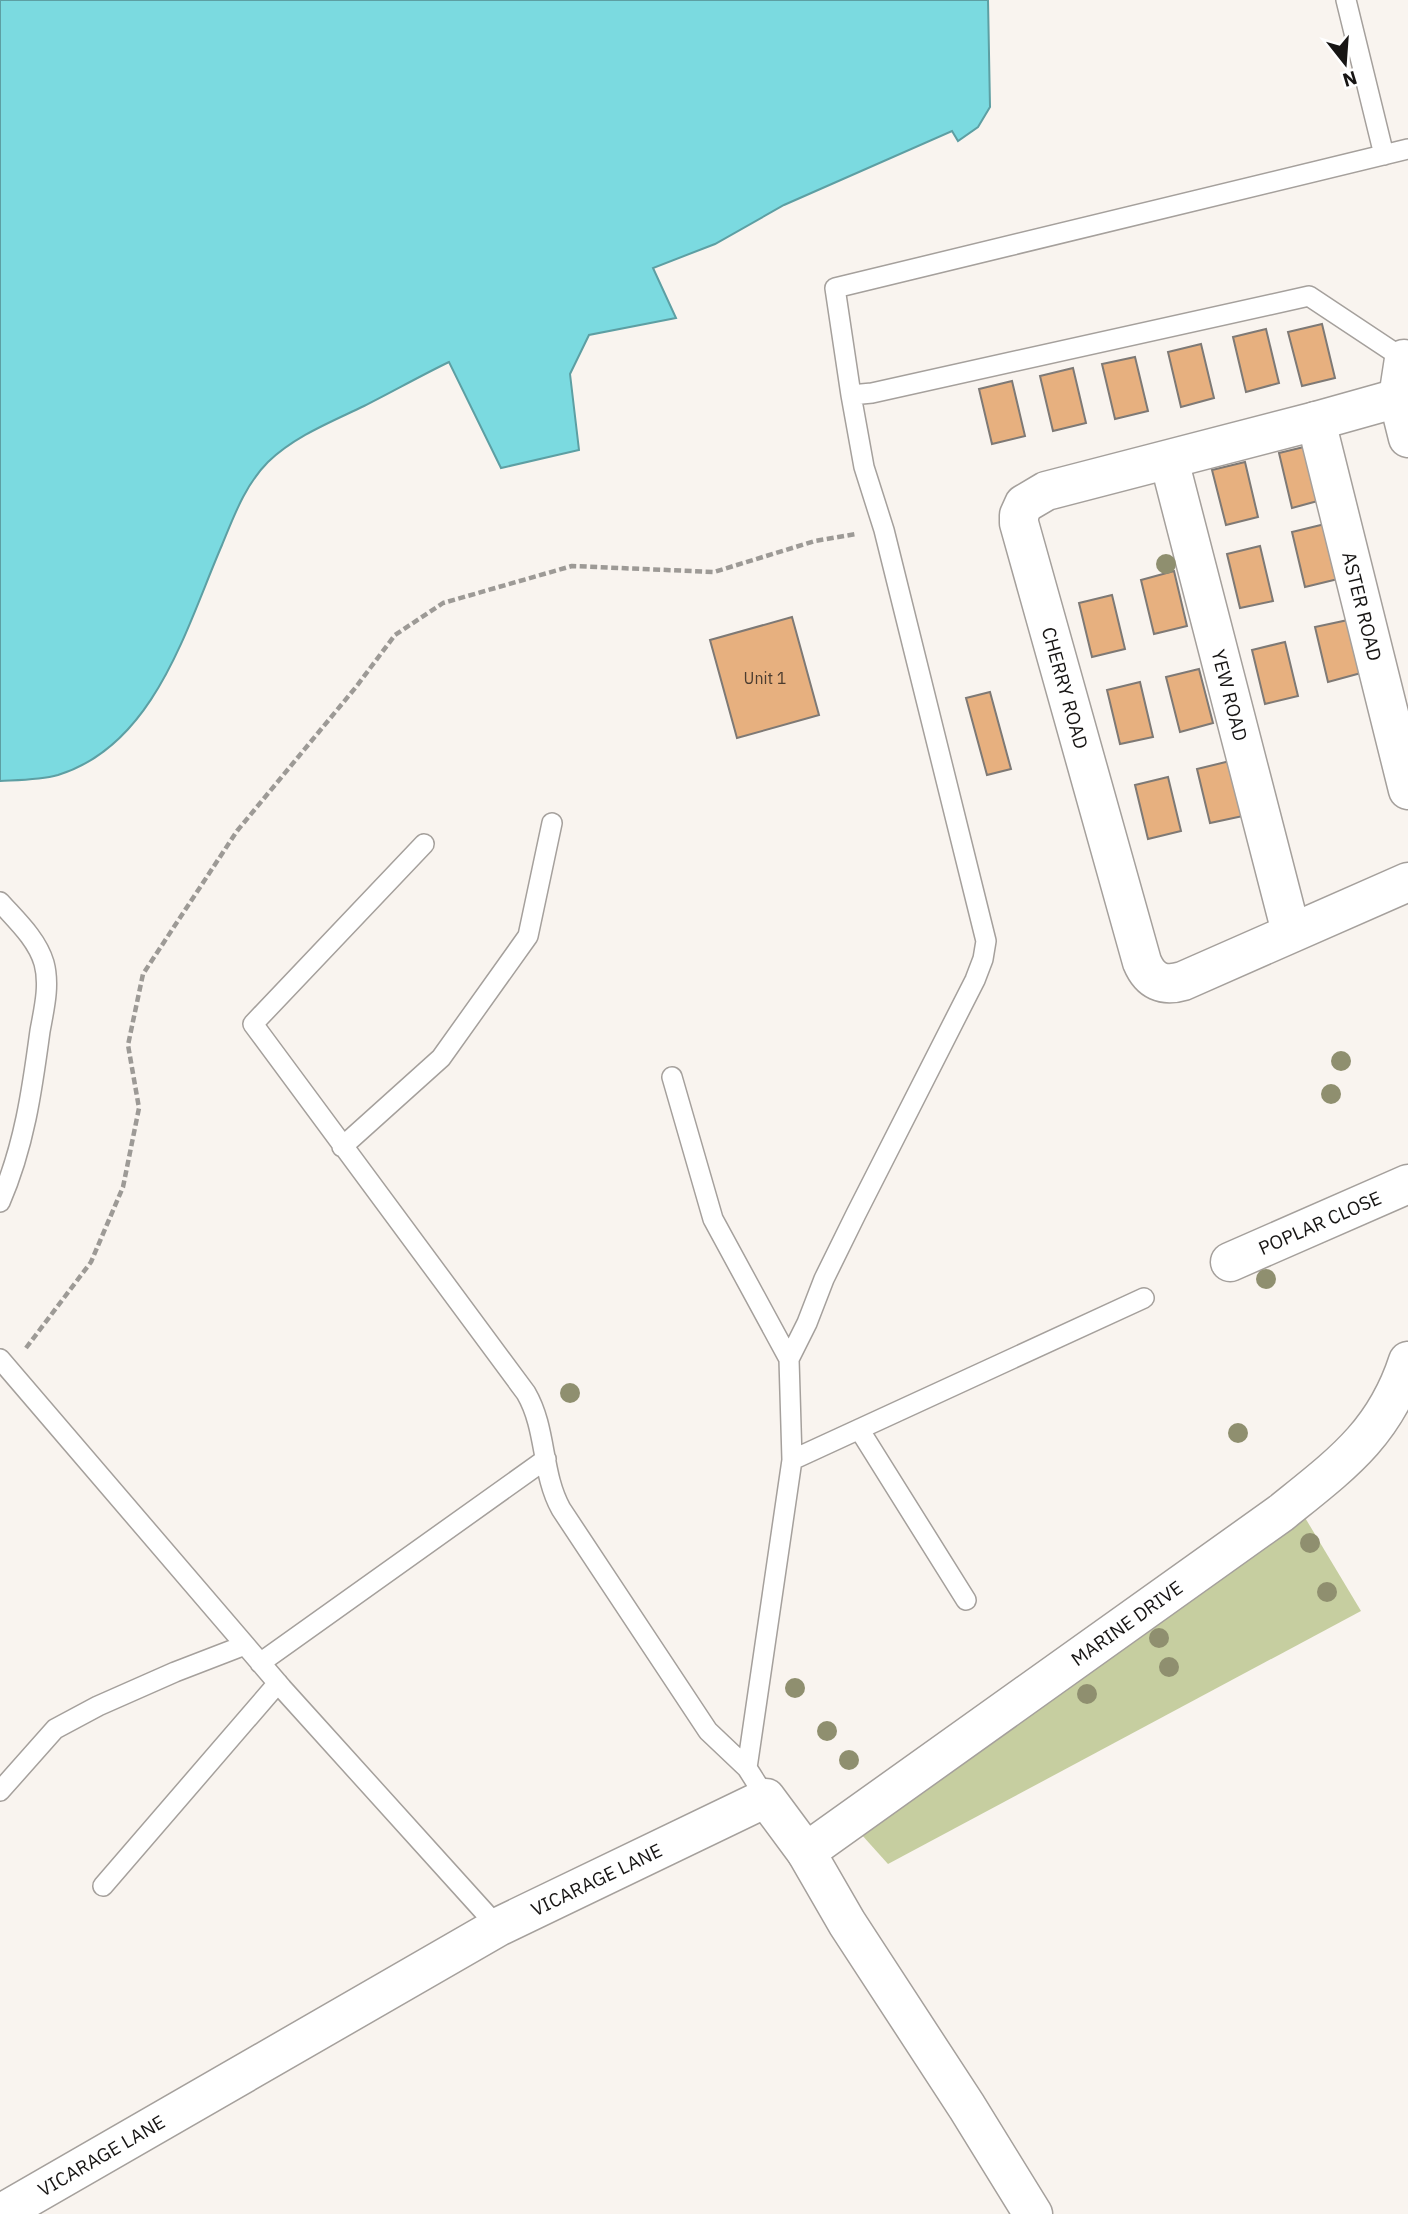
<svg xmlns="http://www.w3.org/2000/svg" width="1408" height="2214" viewBox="0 0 1408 2214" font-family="'IBM Plex Sans',sans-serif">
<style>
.green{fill:#c6cea0}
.water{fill:#7bdae0;stroke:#5d9fa3;stroke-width:2}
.building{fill:#e7b07f;stroke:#7e7975;stroke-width:2}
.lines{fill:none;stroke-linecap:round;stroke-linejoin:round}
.service-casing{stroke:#a5a09c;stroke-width:22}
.minor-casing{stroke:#a5a09c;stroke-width:41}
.path{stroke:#9d9a96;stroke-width:4.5;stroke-dasharray:7 3.5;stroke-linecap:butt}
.service{stroke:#fff;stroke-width:19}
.minor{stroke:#fff;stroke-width:38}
.tree{fill:#8f8f6f}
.labels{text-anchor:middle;stroke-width:7;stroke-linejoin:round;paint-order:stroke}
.number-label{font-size:16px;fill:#4b3c2f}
.street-label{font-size:19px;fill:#171514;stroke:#fff}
</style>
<rect width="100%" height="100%" fill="#f9f4ef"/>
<path class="green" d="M1304,1516L1361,1611L888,1864L861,1834Z"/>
<path class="water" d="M0,0H988L990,107L978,127L958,141L952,131L784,205L715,244L653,268L676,318L589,335L570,374L579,450L501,468L449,362C420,376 392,392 364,406C331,422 295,436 268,462C245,485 234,516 222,545C186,628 155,745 58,775C40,780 19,780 0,781Z"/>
<path class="building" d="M1322,324L1335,378L1302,386L1288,332Z
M1266,329L1279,383L1246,392L1233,337Z
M1201,344L1214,398L1181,407L1168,352Z
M1135,357L1148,411L1115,419L1102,364Z
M1073,368L1086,423L1053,431L1040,376Z
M1012,381L1025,436L992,444L979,389Z
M1312,445L1325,499L1292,508L1279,453Z
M1245,462L1258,517L1226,525L1212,470Z
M1325,524L1338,579L1305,587L1292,532Z
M1260,546L1273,601L1240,608L1227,554Z
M1174,571L1187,626L1154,634L1141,580Z
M1112,595L1125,649L1092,657L1079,603Z
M792,617L819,715L737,738L710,640Z
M1348,620L1361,673L1328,682L1315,627Z
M1285,642L1298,696L1265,704L1252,650Z
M1199,669L1213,723L1180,732L1166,677Z
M1140,682L1153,737L1120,744L1107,690Z
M990,692L1011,769L987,775L966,698Z
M1230,761L1243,816L1210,823L1197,769Z
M1168,777L1181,831L1148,839L1135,785Z"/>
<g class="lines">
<defs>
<path id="service" d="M1346,0L1384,155
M851,395L872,393L1309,296L1404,359
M424,844L253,1024L526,1393C547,1429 541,1473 561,1509L708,1731L747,1768L766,1798
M0,902C16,920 37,939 44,963C50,985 44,1009 40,1031C32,1091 24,1147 0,1202
M672,1077L713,1219L789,1359
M342,1147L441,1058L528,936L552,823
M0,1359L282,1688L498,1927
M859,1429L966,1600
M792,1460L1144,1298
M260,1663L546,1459
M747,1768L792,1460L789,1359L807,1323L824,1279L856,1214L975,980L983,959L986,941L884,530L864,467L851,395L835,288L1408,149
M0,1791L55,1729L98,1706L175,1672L245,1645
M103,1886L278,1683"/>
<g id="minor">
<path d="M1404,359L1398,398L1408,438"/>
<path id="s1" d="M1398,398L1316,421L1046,491L1024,504L1019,515V523L1142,962C1150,981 1163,987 1183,981L1408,882"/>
<path id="s2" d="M1316,421L1408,790"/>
<path id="s3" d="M1169,460L1291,932"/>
<path id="s4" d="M1230,1262L1408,1184"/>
<path id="s5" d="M806,1852L1281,1513C1339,1466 1384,1435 1408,1361"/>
<path id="s6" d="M0,2214L498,1927L766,1798L806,1852L847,1923L967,2107L1033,2214"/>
</g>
</defs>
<use href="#service" class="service-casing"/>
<use href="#minor" class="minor-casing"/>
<path class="path" d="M26,1348L91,1262L123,1187L139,1108L128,1045L143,974L237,831L356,687L395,635L443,603L572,566L714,572L815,541L856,534"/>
<use href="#service" class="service"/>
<use href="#minor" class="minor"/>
</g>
<g class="tree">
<circle cx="1166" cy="564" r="10"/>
<circle cx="1341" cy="1061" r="10"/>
<circle cx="1331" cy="1094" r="10"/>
<circle cx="1266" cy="1279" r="10"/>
<circle cx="570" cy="1393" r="10"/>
<circle cx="1238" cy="1433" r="10"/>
<circle cx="1310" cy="1543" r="10"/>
<circle cx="1327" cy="1592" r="10"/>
<circle cx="1159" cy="1638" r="10"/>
<circle cx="1169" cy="1667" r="10"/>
<circle cx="795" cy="1688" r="10"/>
<circle cx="1087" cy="1694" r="10"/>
<circle cx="827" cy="1731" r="10"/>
<circle cx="849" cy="1760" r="10"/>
</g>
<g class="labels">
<g class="number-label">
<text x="765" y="684">Unit 1</text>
</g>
<g class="street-label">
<text dy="7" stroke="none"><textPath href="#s2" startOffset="191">ASTER ROAD</textPath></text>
<text dy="7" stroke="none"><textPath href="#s1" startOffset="581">CHERRY ROAD</textPath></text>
<text dy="7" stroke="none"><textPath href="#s3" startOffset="243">YEW ROAD</textPath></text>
<text dy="7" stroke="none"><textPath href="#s4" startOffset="98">POPLAR CLOSE</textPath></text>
<text dy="7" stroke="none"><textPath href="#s5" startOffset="394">MARINE DRIVE</textPath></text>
<text dy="7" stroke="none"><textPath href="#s6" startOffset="684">VICARAGE LANE</textPath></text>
<text dy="7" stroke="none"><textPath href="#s6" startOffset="117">VICARAGE LANE</textPath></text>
</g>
</g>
<g transform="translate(1345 63) rotate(163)" stroke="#ffffff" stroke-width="5" paint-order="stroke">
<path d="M0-5L12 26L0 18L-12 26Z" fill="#171514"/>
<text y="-10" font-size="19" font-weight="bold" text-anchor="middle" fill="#171514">N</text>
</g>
</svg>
